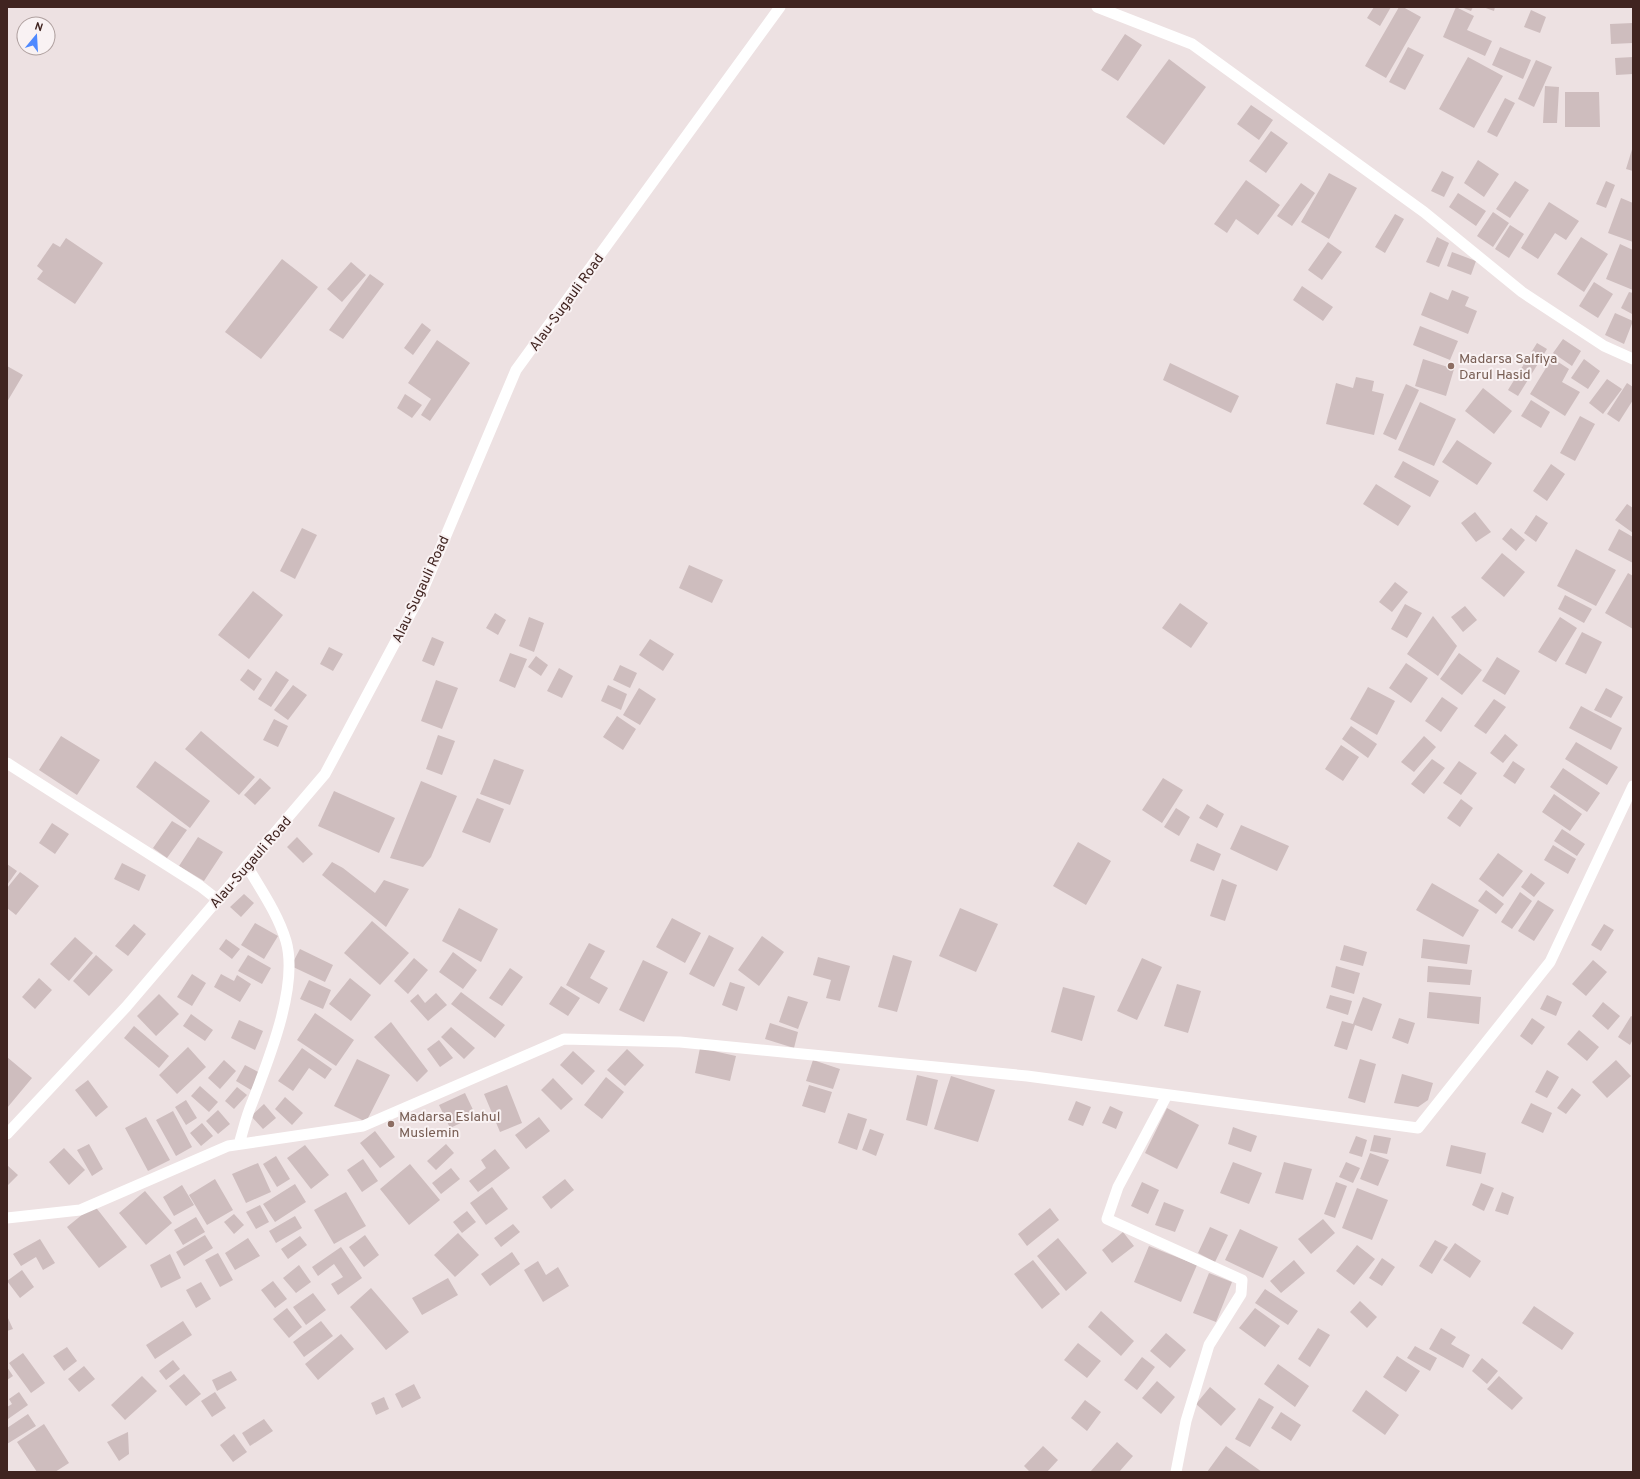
<svg xmlns="http://www.w3.org/2000/svg" width="1640" height="1479" viewBox="0 0 1640 1479" font-family="Overpass,sans-serif">
<style>
.building{fill:#cebdbe}
.lines{fill:none;stroke-linecap:round;stroke-linejoin:round}
.minor{stroke:#fff;stroke-width:11}
.education-dot{fill:#8d6e63;stroke:#f9f2f3;stroke-width:1.5}
.labels{text-anchor:middle;stroke-width:4;stroke-linejoin:round;paint-order:stroke}
.street-label{font-size:14px;fill:#402420;stroke:#f9f2f3}
.education-label{font-size:14px;fill:#785e54;stroke:#f9f2f3;text-anchor:start}
</style>
<rect width="100%" height="100%" fill="#ede1e2"/>
<path class="building" d="M1374,7H1391L1380,26L1367,18Z
M1399,7H1403L1421,17L1386,78L1365,66Z
M1456,7L1474,16L1467,30L1492,41L1485,56L1443,37Z
M1461,7H1473L1471,11Z
M1483,7H1495L1494,11Z
M1531,10L1546,17L1540,33L1524,27Z
M1633,23V43L1611,44L1610,24Z
M1125,34L1142,45L1118,81L1101,70Z
M1408,47L1424,55L1405,90L1389,82Z
M1500,47L1531,60L1523,79L1492,65Z
M1468,57L1503,76L1474,128L1439,109Z
M1633,57V74L1616,75L1615,58Z
M1169,59L1206,87L1164,145L1126,117Z
M1536,60L1552,67L1534,107L1518,99Z
M1545,86L1559,87L1557,123H1543Z
M1565,92H1599L1600,127H1565Z
M1505,98L1515,103L1497,137L1487,132Z
M1251,105L1273,120L1259,140L1237,124Z
M1271,131L1288,143L1266,173L1249,161Z
M1633,146V171L1626,169Z
M1478,160L1499,174L1484,197L1464,183Z
M1442,171L1454,177L1444,197L1431,191Z
M1329,173L1357,188L1329,239L1301,222Z
M1246,180L1280,205L1258,235L1236,219L1227,233L1214,224Z
M1515,181L1529,190L1510,218L1496,209Z
M1606,181L1615,185L1606,208L1596,204Z
M1301,183L1315,193L1292,226L1277,216Z
M1458,193L1486,211L1476,226L1449,207Z
M1621,198L1633,203V242L1608,233Z
M1549,202L1579,221L1566,240L1555,233L1538,259L1521,248Z
M1493,212L1509,223L1493,247L1477,236Z
M1395,214L1404,219L1385,253L1375,247Z
M1510,225L1524,234L1509,258L1495,249Z
M1437,237L1449,243L1439,267L1426,262Z
M1581,237L1608,254L1584,292L1557,274Z
M66,238L103,263L75,304L37,279L43,271L37,266L53,243L60,247Z
M1328,242L1342,252L1322,280L1308,270Z
M1620,244L1633,250V290L1606,279Z
M1452,252L1476,261L1471,275L1447,266Z
M282,259L318,287L261,359L225,332Z
M351,262L366,275L342,302L327,289Z
M370,274L384,284L343,339L329,330Z
M1594,282L1613,294L1598,318L1579,306Z
M1302,286L1333,307L1323,321L1293,300Z
M1452,290L1469,297L1465,306L1477,311L1468,334L1421,315L1430,292L1448,300Z
M1629,292L1633,293L1632,314L1621,308Z
M1615,313L1633,321L1624,344L1605,335Z
M422,323L431,330L413,355L404,348Z
M1420,326L1458,341L1450,360L1413,345Z
M1563,339L1581,351L1572,366L1553,353Z
M437,340L470,363L430,421L421,415L431,399L408,383Z
M1537,343L1547,349L1518,396L1508,390Z
M1552,358L1569,369L1562,382L1580,392L1565,416L1530,394Z
M1423,359L1454,369L1446,396L1415,386Z
M1584,359L1600,371L1588,389L1571,378Z
M1170,363L1239,396L1231,413L1163,380Z
M7,366L23,375L7,402Z
M1356,377L1374,381L1372,391L1384,394L1374,435L1326,424L1336,383L1353,388Z
M1607,379L1622,389L1603,414L1589,403Z
M1627,383L1633,387V400L1619,422L1607,414Z
M1406,384L1419,390L1396,440L1383,434Z
M1483,388L1512,411L1494,434L1465,411Z
M405,394L422,405L412,418L397,408Z
M1531,400L1550,412L1541,428L1521,416Z
M1420,402L1456,419L1434,466L1398,450Z
M1580,416L1595,424L1575,461L1560,453Z
M1457,440L1492,463L1477,485L1442,462Z
M1403,461L1439,481L1430,497L1394,477Z
M1551,464L1565,474L1547,501L1533,491Z
M1376,484L1411,506L1398,526L1363,504Z
M1627,504L1633,508V533L1615,520Z
M1475,512L1491,532L1476,542L1461,523Z
M1536,515L1548,523L1536,542L1524,533Z
M302,528L317,535L295,579L280,571Z
M1511,528L1525,540L1516,551L1502,539Z
M1619,529L1633,537V563L1608,550Z
M1576,549L1616,570L1596,606L1557,586Z
M1502,553L1525,572L1504,597L1481,578Z
M689,565L723,580L712,603L679,588Z
M1628,573L1633,576V629L1605,613Z
M1395,582L1408,592L1392,612L1379,602Z
M253,591L283,615L249,659L218,635Z
M1565,595L1592,609L1584,623L1558,609Z
M1180,603L1208,623L1191,648L1162,628Z
M1405,604L1422,613L1407,638L1391,629Z
M1465,606L1477,620L1463,632L1451,617Z
M495,613L506,620L498,635L486,628Z
M1433,616L1457,646L1438,676L1407,654Z
M529,617L544,623L534,652L519,646Z
M1560,617L1577,628L1556,662L1538,652Z
M1582,632L1602,642L1586,674L1565,664Z
M432,637L444,642L434,666L422,661Z
M650,639L674,654L663,671L639,655Z
M329,647L343,654L333,671L320,664Z
M510,653L527,659L515,688L499,681Z
M1459,653L1482,670L1462,695L1440,679Z
M536,656L548,665L541,676L528,667Z
M1497,657L1520,671L1505,695L1482,681Z
M1406,663L1428,678L1411,703L1389,688Z
M620,665L637,673L630,688L613,680Z
M559,668L573,676L562,698L547,691Z
M248,669L262,679L254,691L240,680Z
M276,671L289,680L271,707L258,699Z
M436,680L458,688L442,729L421,721Z
M293,685L307,695L288,720L274,710Z
M608,685L627,694L621,710L601,701Z
M1368,687L1395,701L1377,735L1350,719Z
M639,688L656,699L640,725L623,715Z
M1606,688L1623,697L1611,718L1594,710Z
M1442,697L1458,708L1441,732L1425,721Z
M1494,699L1506,707L1486,734L1474,726Z
M1581,706L1622,728L1611,750L1569,728Z
M617,716L636,729L623,750L603,737Z
M274,719L288,726L278,747L263,740Z
M1351,726L1377,744L1368,758L1342,739Z
M201,731L255,777L239,795L185,749Z
M1505,734L1518,745L1503,763L1490,753Z
M438,735L455,741L442,775L426,769Z
M61,736L100,760L77,795L39,770Z
M1424,736L1436,747L1414,772L1401,762Z
M1576,742L1618,767L1607,785L1565,759Z
M1341,745L1359,757L1343,781L1325,769Z
M494,759L524,770L510,805L480,794Z
M1432,759L1445,768L1424,794L1411,784Z
M155,761L210,801L190,828L136,787Z
M1459,761L1477,773L1461,795L1443,783Z
M1513,761L1525,769L1515,784L1503,776Z
M1563,768L1600,793L1587,812L1550,787Z
M260,778L271,788L255,805L244,795Z
M1163,778L1183,790L1162,823L1142,810Z
M421,781L457,796L431,857L423,867L390,858Z
M334,791L395,818L379,853L318,826Z
M1554,794L1582,814L1570,831L1542,812Z
M477,798L504,809L490,843L462,832Z
M1461,799L1473,808L1460,827L1447,818Z
M1207,804L1224,814L1217,828L1199,818Z
M1176,808L1190,817L1179,836L1164,827Z
M172,821L187,830L167,858L153,848Z
M52,823L69,834L55,854L39,843Z
M1241,825L1289,846L1277,871L1230,849Z
M1562,829L1585,844L1577,856L1554,841Z
M198,837L223,852L204,881L179,866Z
M297,837L313,854L303,863L287,847Z
M1078,842L1111,861L1086,905L1053,886Z
M1197,843L1221,854L1214,871L1190,861Z
M1553,845L1576,859L1568,874L1544,860Z
M1498,853L1523,871L1503,897L1479,879Z
M332,862L343,868L375,893L384,880L409,889L386,927L322,875Z
M122,863L146,875L139,891L114,879Z
M7,864L17,871L7,885Z
M20,872L39,886L16,915L7,908V888Z
M1531,873L1545,883L1534,897L1521,887Z
M1222,879L1237,885L1225,921L1210,916Z
M1432,883L1479,910L1463,937L1416,910Z
M1486,890L1504,904L1496,914L1478,901Z
M1520,892L1532,901L1512,929L1501,922Z
M244,894L254,903L241,917L230,907Z
M1538,900L1554,910L1534,941L1518,931Z
M459,908L498,929L481,962L442,941Z
M960,908L998,924L976,972L939,956Z
M672,918L701,933L685,963L656,947Z
M372,921L409,953L380,985L344,953Z
M255,923L278,936L264,959L241,945Z
M134,924L146,934L128,956L115,946Z
M1604,924L1614,930L1601,951L1591,945Z
M709,935L734,948L714,987L689,974Z
M762,936L784,952L759,986L738,970Z
M75,937L93,953L69,981L50,964Z
M226,939L240,949L232,959L219,949Z
M1423,939L1470,945L1467,964L1421,958Z
M589,943L605,951L590,978L608,988L599,1004L566,985Z
M1344,945L1367,952L1363,966L1340,960Z
M300,949L333,965L325,982L291,966Z
M453,952L477,970L463,989L439,972Z
M96,955L113,970L89,996L73,981Z
M248,955L271,968L262,984L238,971Z
M893,955L912,961L897,1012L878,1007Z
M818,957L850,966L840,1001L826,998L831,980L813,975Z
M414,958L428,970L408,994L394,981Z
M1142,958L1162,967L1137,1020L1117,1011Z
M643,960L668,972L644,1022L619,1010Z
M1593,960L1607,972L1586,996L1572,984Z
M1336,966L1360,973L1354,994L1331,987Z
M1428,966L1472,970L1470,985L1427,982Z
M510,968L523,977L502,1006L489,998Z
M192,974L206,983L192,1006L177,997Z
M221,974L234,981L237,975L251,984L240,1002L214,987Z
M39,978L52,990L35,1009L22,997Z
M350,978L371,995L351,1021L329,1004Z
M309,980L331,990L323,1009L300,999Z
M730,982L745,987L737,1011L722,1005Z
M1177,984L1201,991L1188,1033L1164,1026Z
M561,986L580,998L568,1016L549,1004Z
M1063,987L1095,996L1082,1041L1051,1032Z
M461,992L505,1025L495,1038L451,1004Z
M1429,992L1481,997L1479,1024L1427,1018Z
M436,993L447,1005L428,1021L410,1001L418,994L425,1003Z
M159,994L179,1014L156,1036L137,1016Z
M1330,995L1352,1001L1348,1015L1326,1008Z
M1547,995L1562,1002L1556,1016L1540,1009Z
M788,996L808,1002L798,1029L779,1022Z
M1363,997L1382,1004L1372,1031L1355,1025L1347,1050L1334,1046L1342,1021L1353,1024Z
M1603,1002L1620,1016L1608,1030L1592,1016Z
M315,1013L354,1040L336,1066L297,1040Z
M191,1014L213,1030L205,1041L183,1026Z
M1631,1016L1633,1017V1039L1630,1045L1618,1037Z
M1399,1018L1415,1023L1408,1044L1392,1038Z
M1532,1018L1545,1027L1532,1045L1520,1036Z
M239,1020L263,1031L255,1050L231,1038Z
M391,1022L428,1071L417,1082L374,1037Z
M770,1023L798,1032L794,1048L765,1039Z
M134,1026L169,1056L159,1068L124,1038Z
M451,1027L475,1048L464,1059L441,1037Z
M1579,1030L1599,1047L1587,1061L1567,1044Z
M439,1040L453,1058L440,1067L427,1049Z
M188,1047L206,1067L177,1094L159,1075Z
M302,1048L332,1069L325,1079L309,1068L293,1091L278,1081Z
M700,1048L736,1056L730,1081L695,1073Z
M627,1049L644,1065L625,1086L607,1070Z
M573,1051L595,1071L582,1085L560,1065Z
M7,1057L32,1078L7,1108Z
M357,1059L390,1075L366,1122L334,1106Z
M1360,1059L1376,1064L1365,1103L1348,1098Z
M224,1060L236,1071L220,1089L208,1078Z
M813,1060L840,1069L833,1089L806,1081Z
M1616,1060L1631,1076L1607,1098L1592,1082Z
M245,1065L260,1073L251,1090L236,1081Z
M1547,1070L1559,1077L1547,1098L1535,1092Z
M1402,1074L1433,1083L1428,1100L1418,1107L1394,1103Z
M917,1075L938,1080L927,1126L906,1120Z
M951,1076L995,1090L978,1142L934,1129Z
M606,1077L624,1092L602,1119L584,1105Z
M553,1078L573,1099L561,1110L541,1090Z
M88,1080L108,1107L96,1117L75,1090Z
M507,1085L522,1123L500,1132L484,1094Z
M809,1085L832,1092L825,1113L802,1106Z
M200,1086L218,1102L209,1112L191,1096Z
M237,1087L247,1095L234,1109L225,1101Z
M1572,1088L1581,1095L1566,1114L1557,1108Z
M465,1093L476,1116L450,1128L439,1105Z
M285,1097L303,1113L292,1125L275,1109Z
M186,1100L197,1118L186,1125L175,1107Z
M1076,1101L1091,1107L1083,1126L1068,1120Z
M1531,1103L1552,1113L1543,1133L1521,1123Z
M264,1104L276,1118L263,1129L251,1116Z
M1110,1106L1123,1112L1116,1129L1102,1123Z
M1167,1108L1199,1125L1177,1169L1145,1153Z
M218,1110L230,1124L218,1134L206,1121Z
M173,1111L192,1147L176,1156L156,1120Z
M848,1113L867,1119L857,1150L838,1143Z
M146,1117L170,1160L148,1171L125,1128Z
M539,1117L550,1131L526,1149L515,1135Z
M202,1123L213,1136L201,1146L190,1133Z
M1233,1127L1257,1136L1251,1152L1228,1144Z
M870,1129L884,1134L876,1156L862,1150Z
M375,1131L395,1157L380,1168L360,1143Z
M1374,1135L1391,1138L1387,1154L1370,1151Z
M1356,1136L1367,1140L1362,1157L1349,1153Z
M89,1144L103,1169L92,1176L77,1150Z
M446,1144L454,1153L436,1170L427,1161Z
M305,1145L329,1175L311,1189L287,1158Z
M1451,1145L1486,1153L1481,1174L1446,1166Z
M64,1148L85,1170L69,1185L49,1162Z
M495,1149L510,1168L478,1192L469,1181L486,1168L481,1160Z
M1370,1153L1389,1160L1378,1186L1360,1179Z
M276,1156L290,1179L277,1187L263,1164Z
M363,1159L378,1181L362,1192L347,1170Z
M1233,1162L1262,1173L1249,1204L1220,1193Z
M1284,1162L1312,1169L1303,1200L1275,1193Z
M1346,1162L1360,1168L1353,1183L1339,1177Z
M258,1163L271,1192L246,1203L232,1174Z
M410,1164L440,1200L409,1225L380,1189Z
M7,1165L18,1175L7,1186Z
M451,1168L460,1179L441,1194L432,1183Z
M215,1179L233,1210L207,1225L189,1195Z
M565,1179L574,1190L551,1209L542,1197Z
M1142,1182L1159,1190L1148,1214L1131,1206Z
M1336,1182L1347,1186L1335,1218L1324,1214Z
M1481,1183L1494,1188L1484,1211L1472,1205Z
M295,1184L306,1202L275,1222L263,1204Z
M182,1185L194,1205L174,1216L163,1197Z
M492,1187L508,1209L486,1225L470,1203Z
M1357,1188L1388,1200L1372,1240L1342,1228Z
M145,1191L172,1223L146,1245L119,1213Z
M346,1192L366,1226L334,1244L314,1210Z
M1502,1192L1514,1197L1508,1215L1495,1211Z
M1164,1202L1184,1210L1175,1232L1155,1225Z
M94,1205L127,1247L99,1268L67,1227Z
M260,1205L269,1222L256,1229L246,1212Z
M1050,1208L1059,1220L1027,1246L1018,1234Z
M467,1211L476,1222L462,1233L453,1222Z
M234,1214L244,1225L234,1234L224,1222Z
M295,1216L302,1228L276,1243L269,1231Z
M196,1217L205,1232L183,1245L174,1230Z
M1323,1219L1335,1233L1311,1254L1298,1239Z
M513,1224L520,1232L501,1247L494,1238Z
M1210,1227L1228,1235L1215,1262L1198,1253Z
M1240,1229L1278,1247L1263,1278L1225,1260Z
M1123,1232L1134,1246L1112,1263L1102,1250Z
M458,1233L479,1255L455,1277L434,1255Z
M205,1235L213,1248L184,1266L176,1252Z
M365,1235L379,1255L364,1267L349,1247Z
M300,1236L307,1245L288,1259L281,1249Z
M248,1238L260,1256L235,1270L225,1253Z
M1058,1238L1087,1273L1066,1291L1037,1256Z
M40,1239L55,1263L43,1270L36,1257L21,1266L13,1254Z
M1435,1240L1448,1247L1432,1274L1419,1266Z
M1455,1243L1481,1261L1470,1278L1443,1260Z
M1357,1245L1375,1259L1354,1285L1336,1271Z
M1149,1246L1197,1265L1181,1302L1134,1282Z
M341,1247L362,1278L338,1295L331,1284L343,1277L334,1264L318,1276L312,1267Z
M512,1252L520,1264L490,1286L481,1274Z
M218,1253L233,1280L220,1287L205,1260Z
M170,1254L181,1278L161,1288L150,1265Z
M1382,1258L1395,1267L1382,1286L1369,1278Z
M1033,1260L1060,1294L1042,1309L1014,1274Z
M1294,1260L1305,1273L1281,1293L1270,1281Z
M538,1261L546,1275L558,1267L569,1286L543,1302L524,1270Z
M299,1265L311,1282L296,1293L283,1278Z
M22,1270L34,1287L20,1298L7,1281Z
M1209,1273L1232,1282L1216,1322L1193,1313Z
M448,1278L458,1295L422,1315L412,1298Z
M273,1281L287,1299L275,1308L261,1290Z
M201,1282L211,1299L196,1308L186,1290Z
M371,1288L409,1332L386,1350L350,1307Z
M1265,1289L1298,1311L1288,1325L1255,1303Z
M313,1293L326,1310L306,1325L293,1307Z
M1360,1301L1377,1317L1367,1328L1350,1312Z
M1534,1306L1574,1333L1562,1350L1522,1323Z
M287,1308L302,1327L289,1338L273,1319Z
M1255,1308L1280,1326L1265,1347L1239,1328Z
M1101,1311L1134,1341L1121,1356L1088,1327Z
M7,1316L13,1329L7,1331Z
M183,1321L192,1335L155,1359L146,1345Z
M321,1321L333,1336L304,1357L293,1342Z
M1318,1328L1330,1335L1310,1367L1298,1359Z
M1441,1328L1456,1337L1451,1344L1470,1355L1463,1368L1429,1349Z
M1166,1333L1186,1350L1170,1368L1150,1351Z
M341,1334L354,1349L318,1380L305,1364Z
M1078,1343L1101,1361L1087,1378L1064,1360Z
M1415,1346L1437,1358L1430,1371L1407,1358Z
M67,1347L77,1361L64,1371L53,1356Z
M23,1353L45,1383L31,1393L9,1363Z
M1397,1356L1420,1371L1406,1392L1383,1377Z
M1142,1357L1155,1367L1137,1390L1124,1380Z
M1482,1358L1498,1371L1487,1384L1472,1371Z
M173,1360L180,1369L166,1380L159,1371Z
M1278,1364L1309,1386L1295,1407L1264,1384Z
M84,1366L95,1379L79,1392L68,1379Z
M7,1367L13,1376L7,1380Z
M231,1371L237,1380L217,1391L212,1380Z
M184,1374L201,1394L186,1406L169,1386Z
M142,1376L157,1391L125,1420L111,1405Z
M1499,1376L1523,1398L1512,1410L1487,1389Z
M1157,1381L1175,1397L1161,1414L1142,1398Z
M414,1384L421,1398L402,1408L395,1394Z
M1210,1387L1236,1409L1221,1426L1196,1404Z
M1366,1390L1399,1415L1385,1435L1352,1411Z
M19,1392L28,1405L8,1419L7,1407L12,1404L9,1399Z
M215,1392L226,1408L212,1417L201,1401Z
M384,1397L389,1409L376,1415L371,1403Z
M1259,1398L1274,1407L1250,1447L1235,1439Z
M1085,1400L1101,1412L1087,1431L1071,1418Z
M1281,1412L1301,1425L1291,1441L1271,1428Z
M28,1414L36,1426L7,1444V1428Z
M264,1419L273,1431L250,1446L242,1433Z
M44,1424L69,1463L55,1472H37L17,1442Z
M128,1432L129,1454L119,1461L107,1442Z
M234,1434L247,1452L233,1462L220,1445Z
M1117,1442L1133,1456L1119,1472H1090Z
M1043,1446L1058,1460L1047,1472H1030L1024,1466Z
M1226,1446L1262,1472H1207Z"/>
<g class="lines">
<path class="minor" d="M1097,7L1192,44L1424,212L1522,292L1604,346L1633,359
M7,763L200,886L218,900
M1167,1095L1118,1187L1107,1219L1242,1280L1241,1294L1209,1345L1186,1421L1176,1472
M7,1134L126,1007L325,774L422,592L516,370L780,7
M239,1144C243,1131 246,1117 252,1103C268,1061 299,986 286,941C278,914 261,890 247,866
M7,1218L80,1210L228,1146L363,1126L564,1039L680,1042L1027,1076L1418,1128L1550,962L1633,786"/>
</g>
<g class="education-dot">
<circle cx="1451" cy="366" r="4"/>
<circle cx="391" cy="1124" r="4"/>
</g>
<g class="labels">
<g class="street-label">
<text transform="translate(566 302) rotate(-54)" y="5">Alau-Sugauli Road</text>
<text transform="translate(420 589) rotate(-65)" y="5">Alau-Sugauli Road</text>
<text transform="translate(250 862) rotate(-49)" y="5">Alau-Sugauli Road</text>
</g>
<g class="education-label">
<text x="1459" y="363">Madarsa Salfiya<tspan x="1459" dy="16">Darul Hasid</tspan></text>
<text x="399" y="1121">Madarsa Eslahul<tspan x="399" dy="16">Muslemin</tspan></text>
</g>
</g>
<rect width="1640" height="1479" fill="none" stroke="#402420" stroke-width="16"/>
<g transform="translate(36 36) rotate(18)"><circle r="19" fill="#f9f2f3" stroke="#afa09f"/>
<path d="M0-3L7 15L0 10L-7 15Z" fill="#4e89ff"/>
<text y="-6" font-size="11" font-weight="bold" text-anchor="middle" fill="#402420">N</text>
</g>
</svg>
